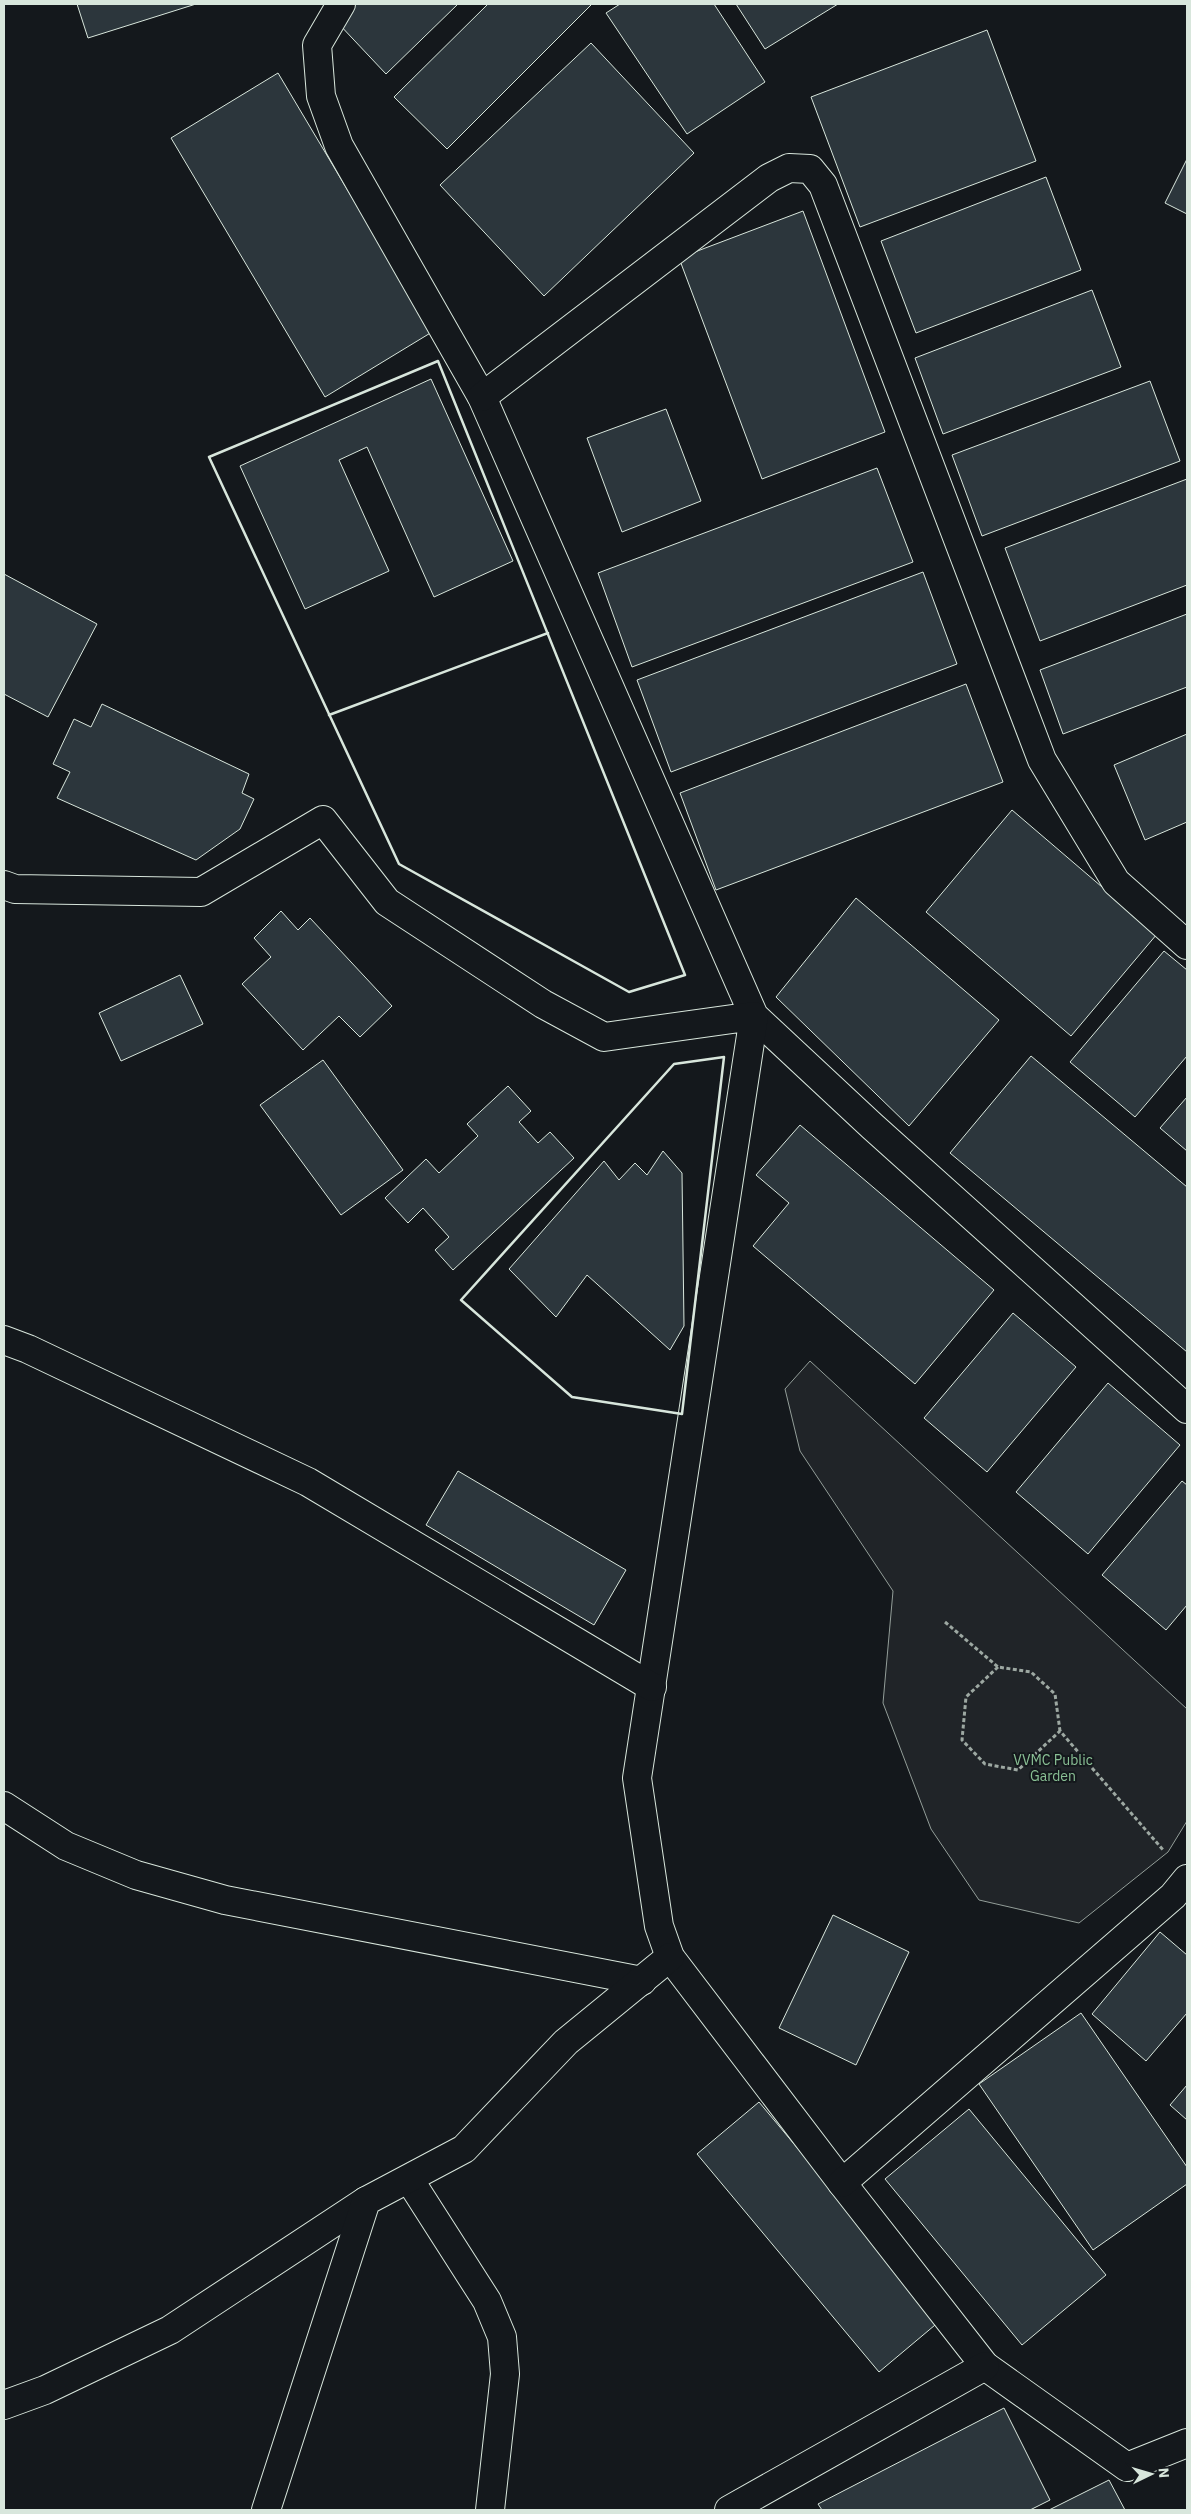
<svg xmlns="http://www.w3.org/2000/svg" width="1191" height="2514" viewBox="0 0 1191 2514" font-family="'IBM Plex Sans',sans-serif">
	<rect width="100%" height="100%" fill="#14181c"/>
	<polygon fill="#202428" stroke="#939e99" points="810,1361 1187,1709 1187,1821 1168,1852 1079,1923 979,1900 931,1829 883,1703 893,1591 800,1451 785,1389"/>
	<g fill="#2c363c" stroke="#d8e6dc">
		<polygon points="77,4 196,4 88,38"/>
		<polygon points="355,4 458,4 386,74 337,22"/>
		<polygon points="488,4 592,4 447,149 394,97"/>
		<polygon points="620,4 714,4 765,82 687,134 606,13"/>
		<polygon points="736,4 838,4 765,49"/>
		<polygon points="987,30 1036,161 860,227 811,97"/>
		<polygon points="591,43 694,153 544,296 440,185"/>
		<polygon points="278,73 432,332 325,397 171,138"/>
		<polygon points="1187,159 1187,214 1165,203"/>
		<polygon points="1046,177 1081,270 916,333 881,241"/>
		<polygon points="803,211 885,432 762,479 679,258"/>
		<polygon points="1092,290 1121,367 943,434 915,358"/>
		<polygon points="431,379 513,561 434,597 367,447 339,460 389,571 305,609 240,466"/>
		<polygon points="1150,381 1180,461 982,536 952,455"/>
		<polygon points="666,409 701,501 622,532 587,438"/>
		<polygon points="877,468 913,562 632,667 598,573"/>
		<polygon points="1187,479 1187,585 1040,641 1005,548"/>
		<polygon points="923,572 957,664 671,772 637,680"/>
		<polygon points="4,574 97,624 48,717 4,694"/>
		<polygon points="1187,614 1187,687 1063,734 1040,670"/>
		<polygon points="966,684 1003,782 716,890 680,793"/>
		<polygon points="102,704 249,774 242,793 254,799 240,829 196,860 57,798 70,772 53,764 74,719 91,727"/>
		<polygon points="1187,734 1187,822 1145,840 1114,765"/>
		<polygon points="1012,810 1157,934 1071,1036 926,912"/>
		<polygon points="856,898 999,1020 909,1126 776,997"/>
		<polygon points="281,911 298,930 310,918 392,1006 360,1037 339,1016 303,1050 242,984 271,957 254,938"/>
		<polygon points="1164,951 1187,970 1187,1056 1135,1117 1070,1062"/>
		<polygon points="180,975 203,1024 121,1061 99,1013"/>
		<polygon points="1031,1056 1187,1187 1187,1352 950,1153"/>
		<polygon points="323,1060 403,1170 341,1215 260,1105"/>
		<polygon points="508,1086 531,1111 519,1122 538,1143 550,1132 574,1158 453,1270 435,1250 449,1237 423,1208 408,1223 385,1198 426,1159 439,1173 478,1136 467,1124"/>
		<polygon points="1187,1097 1187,1151 1160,1128"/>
		<polygon points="800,1125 994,1290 915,1384 753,1246 789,1203 756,1175"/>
		<polygon points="663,1151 682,1173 684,1326 670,1350 587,1275 556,1317 509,1269 604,1161 619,1180 635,1163 647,1175"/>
		<polygon points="1013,1313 1076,1367 987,1472 924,1418"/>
		<polygon points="1108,1383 1180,1445 1088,1554 1016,1492"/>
		<polygon points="458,1471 626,1570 594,1625 426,1525"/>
		<polygon points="1182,1481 1187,1485 1187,1605 1166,1630 1102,1575"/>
		<polygon points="833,1915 909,1952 856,2065 779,2028"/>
		<polygon points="1160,1932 1187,1955 1187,2013 1146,2061 1092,2014"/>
		<polygon points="1081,2013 1187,2167 1187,2184 1093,2250 979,2084"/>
		<polygon points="1187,2085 1187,2120 1170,2105"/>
		<polygon points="759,2102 941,2320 879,2372 697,2154"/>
		<polygon points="969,2109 1106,2275 1022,2345 885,2179"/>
		<polygon points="1004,2408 1050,2500 1030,2510 822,2510 818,2504"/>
		<polygon points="1109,2480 1125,2510 1049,2510"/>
	</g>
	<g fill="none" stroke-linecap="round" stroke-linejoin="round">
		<defs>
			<g id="minor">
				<polyline points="341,4 317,45 321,96 339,146 482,397 754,1016 872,1126 1187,1409"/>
				<polyline points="482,397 769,178 789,168 810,169 823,185 1042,760 1116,882 1187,945"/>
				<polyline points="4,885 15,889 201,892 323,820 387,902 543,1004 604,1037 754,1016 637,1778 659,1926 670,1957 842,2183 985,2366 1127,2467 1187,2443"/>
				<polyline points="4,1340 28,1349 308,1482 652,1687"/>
				<polyline points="4,1806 66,1846 136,1875 225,1900 642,1981"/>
				<polyline points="409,2179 487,2301 502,2337 505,2374 490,2510"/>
				<polyline points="842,2183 1173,1896 1187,1879"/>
				<polyline points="4,2405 45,2390 170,2330 366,2201"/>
				<polyline points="266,2510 366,2201 464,2149 566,2042 670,1957"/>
				<polyline points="729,2510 985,2366"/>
			</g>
		</defs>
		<use href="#minor" stroke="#d8e6dc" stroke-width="30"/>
		<g stroke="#9da8a2" stroke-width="3" stroke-dasharray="4 2.5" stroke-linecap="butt">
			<polyline points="945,1622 998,1667 1031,1672 1055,1694 1060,1731"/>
			<polyline points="998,1667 966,1697 962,1740 985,1764 1018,1770 1060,1731 1164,1851"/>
		</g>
		<use href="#minor" stroke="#14181c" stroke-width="28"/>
		<g stroke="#d8e6dc" stroke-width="2.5">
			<polygon points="438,361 685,975 629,992 399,864 209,457"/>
			<polyline points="329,715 548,633"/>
			<polygon points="724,1057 682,1414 572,1397 461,1300 674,1064"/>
		</g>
	</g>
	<g text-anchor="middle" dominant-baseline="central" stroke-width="4" stroke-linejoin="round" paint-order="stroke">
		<g font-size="14" fill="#8ac095" stroke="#14181c">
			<text x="1053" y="1760">VVMC Public<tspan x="1053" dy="16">Garden</tspan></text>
		</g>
	</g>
	<rect width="1191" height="2514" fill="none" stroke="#d8e6dc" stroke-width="10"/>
	<g transform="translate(1151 2474) rotate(85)" stroke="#14181c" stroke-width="4" paint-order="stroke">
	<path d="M0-4L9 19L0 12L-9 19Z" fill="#d8e6dc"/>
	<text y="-8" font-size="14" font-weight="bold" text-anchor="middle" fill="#d8e6dc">N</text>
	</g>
</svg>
